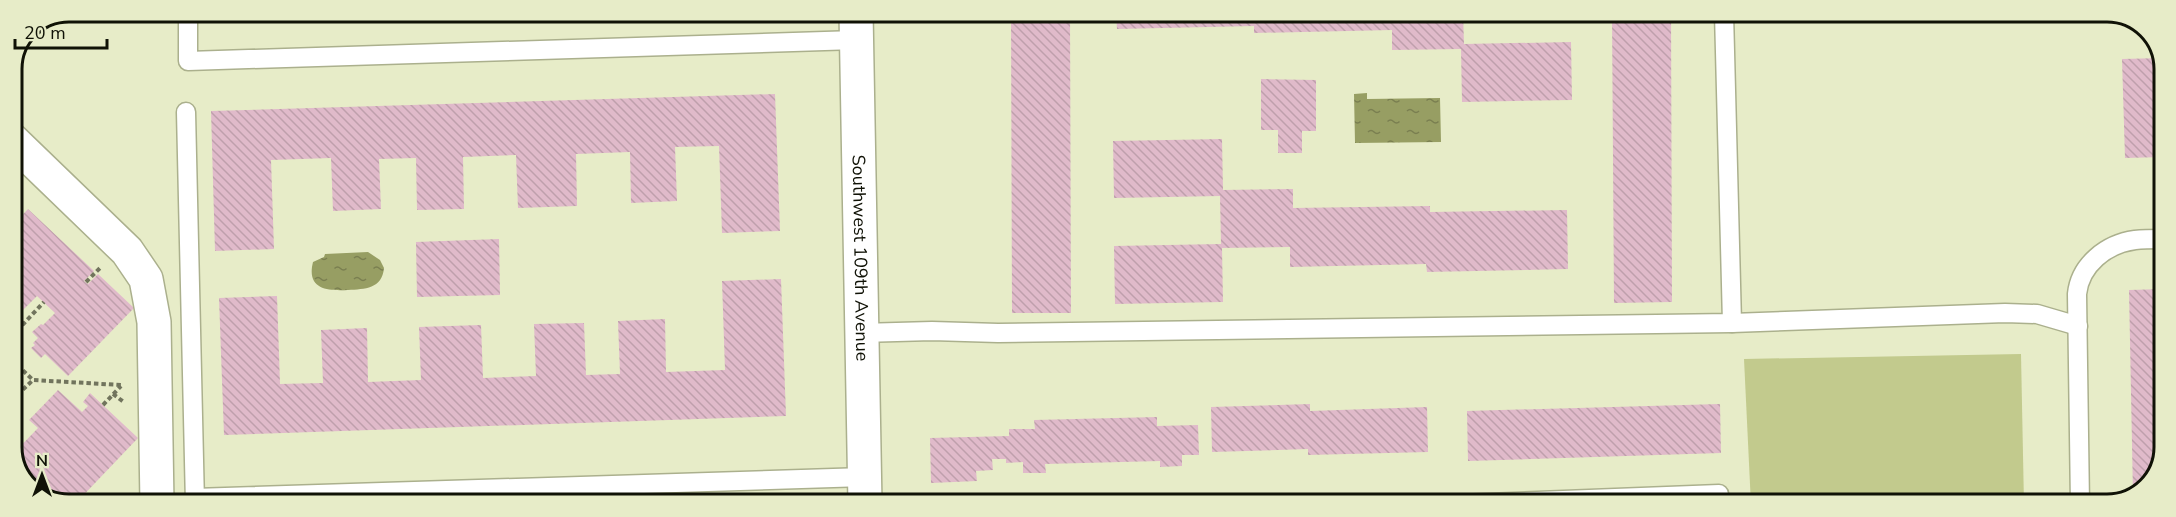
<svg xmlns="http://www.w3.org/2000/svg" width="2176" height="517" viewBox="0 0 2176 517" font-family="'Nunito Sans',sans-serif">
	<defs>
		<pattern id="water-ripples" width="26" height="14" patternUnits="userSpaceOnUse" patternTransform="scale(1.5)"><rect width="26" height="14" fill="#979e63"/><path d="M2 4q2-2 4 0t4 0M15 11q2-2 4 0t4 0" fill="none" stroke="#7a7f50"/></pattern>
		<pattern id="building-back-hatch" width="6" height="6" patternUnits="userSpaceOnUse" patternTransform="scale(1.5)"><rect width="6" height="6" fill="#e0baca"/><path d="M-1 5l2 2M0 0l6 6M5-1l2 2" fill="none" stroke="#bf9fac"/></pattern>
	</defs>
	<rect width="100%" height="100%" fill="#e7ecc8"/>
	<polygon fill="#c2ca8d" points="2021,354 2024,505 1751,505 1744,359"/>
	<g fill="url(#water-ripples)">
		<polygon points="1367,93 1367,99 1440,98 1441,142 1355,143 1354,94"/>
		<path d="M368,252L380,260L384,268C382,289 365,289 348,290C328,291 306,290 313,262L324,257L325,254Z"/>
	</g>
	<g fill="url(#building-back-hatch)">
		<polygon points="1011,13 1070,13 1071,313 1012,313"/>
		<polygon points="1116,13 1463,13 1464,44 1571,42 1572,100 1462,102 1461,49 1392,50 1392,30 1254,33 1254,26 1117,29"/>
		<polygon points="1612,13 1671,13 1672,302 1614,303"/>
		<polygon points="2162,58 2164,63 2163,157 2125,158 2122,59"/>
		<polygon points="1261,79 1316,80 1316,131 1302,131 1302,153 1278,153 1278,130 1261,130"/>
		<polygon points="775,94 780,231 722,233 719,146 675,147 677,201 631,203 630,152 576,154 577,206 518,208 516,155 463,157 464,209 417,210 416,158 379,159 381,209 333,211 331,158 271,160 274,249 215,251 211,111"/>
		<polygon points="1222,139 1223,190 1293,189 1293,208 1430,206 1430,212 1567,210 1568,269 1427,272 1426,264 1290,267 1290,247 1222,248 1223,302 1115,304 1114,246 1221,244 1220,196 1114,198 1113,141"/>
		<polygon points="28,209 94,271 84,281 88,284 98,274 134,308 68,376 45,354 41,358 31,348 35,345 33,343 38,338 32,332 41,324 43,325 55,313 37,296 12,321 12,226"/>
		<polygon points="499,239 500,295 417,297 416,242"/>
		<polygon points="781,279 786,416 224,435 219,298 277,296 280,384 323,383 321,330 367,328 368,382 421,380 419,327 481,325 483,378 536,376 534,324 584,323 586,375 620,374 618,321 665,319 666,372 725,370 722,281"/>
		<polygon points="2163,289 2163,459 2144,491 2133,495 2129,290"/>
		<polygon points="58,390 82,412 88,406 83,402 90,393 138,438 75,504 58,504 27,486 12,455 38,428 29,420"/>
		<polygon points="1310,404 1310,411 1427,407 1428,452 1308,455 1308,449 1212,452 1211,407"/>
		<polygon points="1720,404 1721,453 1468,461 1467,411"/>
		<polygon points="1157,417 1157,426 1198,425 1199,455 1182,455 1182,466 1160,467 1160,461 1045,464 1046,473 1023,473 1023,462 1006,463 1006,459 992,459 993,470 976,471 977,481 931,483 930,438 1009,436 1009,429 1035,429 1034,420"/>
	</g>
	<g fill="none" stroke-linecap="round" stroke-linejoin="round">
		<defs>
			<g id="lane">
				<polyline points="188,12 188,61 856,40"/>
				<polyline points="1724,13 1732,323"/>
				<polyline points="186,112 195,504"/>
				<polyline points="861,333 932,331 998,333 1732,323 2005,313 2037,314 2078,326"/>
				<polyline points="194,498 865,477"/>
				<polyline points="1460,504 1719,494"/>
				<polyline points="1430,505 1441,504"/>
				<path d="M2080,505L2077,294C2080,265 2106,244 2135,240C2144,239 2154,239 2163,239"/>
			</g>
			<g id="street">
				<path id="s1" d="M856,12L865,504"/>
				<polyline points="12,140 127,251 146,279 154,322 157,504"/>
			</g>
		</defs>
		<use href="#lane" stroke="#abb08d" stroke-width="21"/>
		<use href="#street" stroke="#abb08d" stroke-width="36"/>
		<g stroke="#71745d" stroke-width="4" stroke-dasharray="4.5 3" stroke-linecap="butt">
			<polyline points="86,282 100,268"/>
			<polyline points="12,336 44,302"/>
			<polyline points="12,360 33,380 121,385"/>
			<polyline points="113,394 125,403"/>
			<polyline points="12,400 33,380"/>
			<polyline points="103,405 121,386"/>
		</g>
		<use href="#lane" stroke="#fff" stroke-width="18"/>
		<use href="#street" stroke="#fff" stroke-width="33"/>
	</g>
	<g text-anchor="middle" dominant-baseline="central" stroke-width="5" stroke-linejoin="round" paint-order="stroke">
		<g font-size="18" fill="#101206" stroke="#e7ecc8">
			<text stroke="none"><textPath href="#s1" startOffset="246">Southwest 109th Avenue</textPath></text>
		</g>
	</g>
	<path d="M0 0H2176V517H0ZM69 22H2107A47 47 0 0 1 2154 69V447A47 47 0 0 1 2107 494H69A47 47 0 0 1 22 447V69A47 47 0 0 1 69 22Z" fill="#e7ecc8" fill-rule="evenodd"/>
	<path fill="none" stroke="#101206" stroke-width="3" d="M69 22H2107A47 47 0 0 1 2154 69V447A47 47 0 0 1 2107 494H69A47 47 0 0 1 22 447V69A47 47 0 0 1 69 22Z"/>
	<g transform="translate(42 475)" stroke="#e7ecc8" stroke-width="4.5" paint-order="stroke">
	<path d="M0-4.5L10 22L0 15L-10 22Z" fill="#101206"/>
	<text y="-9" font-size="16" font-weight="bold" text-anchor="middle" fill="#101206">N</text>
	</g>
	<path d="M15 39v9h92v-9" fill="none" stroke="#101206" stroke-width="3"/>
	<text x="24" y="39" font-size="18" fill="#101206" stroke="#e7ecc8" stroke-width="4.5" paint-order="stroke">20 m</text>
</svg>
